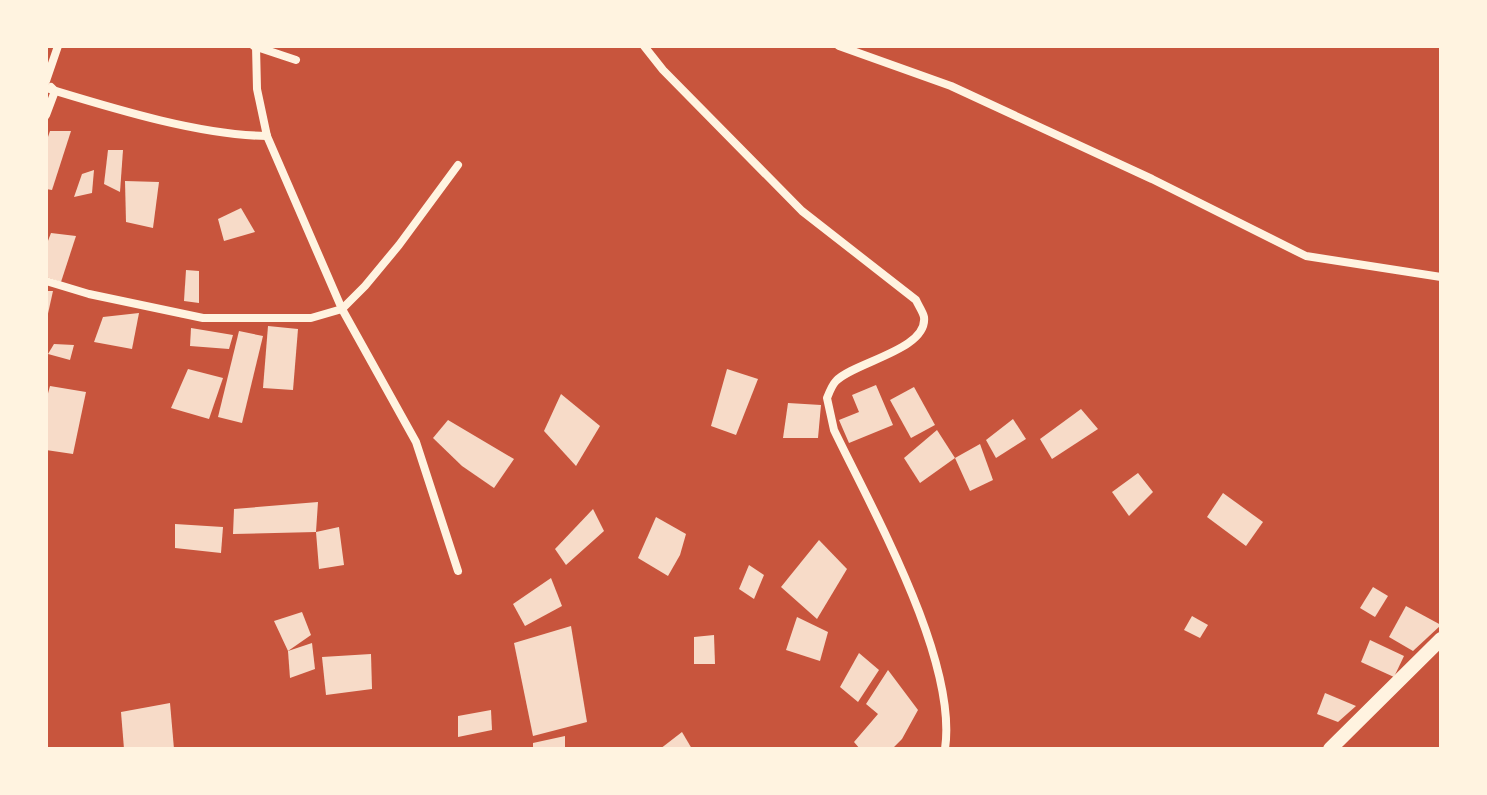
<svg xmlns="http://www.w3.org/2000/svg" width="1487" height="795" viewBox="0 0 1487 795" font-family="Ubuntu,sans-serif">
	<rect width="100%" height="100%" fill="#c8553d"/>
	<g fill="#f7dbc8">
		<polygon points="50,131 71,131 52,190 46,189 46,143"/>
		<polygon points="108,150 123,150 120,192 104,184"/>
		<polygon points="94,170 92,193 74,197 82,174"/>
		<polygon points="125,181 159,182 153,228 126,222"/>
		<polygon points="241,208 255,232 224,241 218,219"/>
		<polygon points="51,233 76,236 61,282 46,277 46,246"/>
		<polygon points="186,270 199,271 199,303 184,301"/>
		<polygon points="46,291 53,291 47,318 46,318"/>
		<polygon points="139,313 132,349 94,342 103,317"/>
		<polygon points="268,326 298,329 293,390 263,388"/>
		<polygon points="191,328 233,335 229,349 190,346"/>
		<polygon points="239,331 263,336 242,423 218,417"/>
		<polygon points="54,344 74,345 70,360 48,354"/>
		<polygon points="188,369 223,378 209,419 171,408"/>
		<polygon points="727,369 758,379 736,435 711,426"/>
		<polygon points="876,385 893,425 849,443 839,420 859,412 852,395"/>
		<polygon points="50,386 86,392 73,454 46,450 46,401"/>
		<polygon points="914,387 935,425 911,438 890,400"/>
		<polygon points="561,394 600,426 576,466 544,431"/>
		<polygon points="788,403 821,405 818,438 783,438"/>
		<polygon points="1081,409 1098,429 1052,459 1040,439"/>
		<polygon points="1013,419 1026,439 996,458 986,440"/>
		<polygon points="448,420 514,459 494,488 462,466 433,438"/>
		<polygon points="937,430 955,458 920,483 904,458"/>
		<polygon points="980,444 993,480 970,491 955,458"/>
		<polygon points="1138,473 1153,492 1129,516 1112,492"/>
		<polygon points="1223,493 1263,522 1246,546 1207,517"/>
		<polygon points="318,502 316,532 339,527 344,565 319,569 316,532 233,534 234,509"/>
		<polygon points="593,509 604,531 566,565 555,549"/>
		<polygon points="656,517 686,534 680,555 668,576 638,558"/>
		<polygon points="175,524 223,527 221,553 175,548"/>
		<polygon points="819,540 847,569 817,619 781,587"/>
		<polygon points="749,565 764,575 754,599 739,589"/>
		<polygon points="551,578 562,606 525,626 513,604"/>
		<polygon points="1373,587 1388,596 1375,617 1360,608"/>
		<polygon points="1406,606 1441,625 1413,651 1389,637"/>
		<polygon points="302,612 311,635 288,651 274,621"/>
		<polygon points="1192,616 1208,625 1200,638 1184,630"/>
		<polygon points="797,617 828,632 820,661 786,650"/>
		<polygon points="571,626 587,722 533,736 514,643"/>
		<polygon points="714,635 715,664 694,664 694,637"/>
		<polygon points="1370,640 1404,656 1394,677 1361,662"/>
		<polygon points="312,643 315,669 290,678 288,651"/>
		<polygon points="859,653 879,670 858,702 840,687"/>
		<polygon points="371,654 372,689 326,695 322,657"/>
		<polygon points="888,670 918,710 902,739 892,749 860,749 854,742 878,714 866,704"/>
		<polygon points="1325,693 1356,706 1338,722 1317,714"/>
		<polygon points="170,703 174,749 124,749 121,712"/>
		<polygon points="491,710 492,730 458,737 458,716"/>
		<polygon points="682,732 692,749 660,749"/>
		<polygon points="565,736 565,749 533,749 533,743"/>
	</g>
	<g fill="none" stroke-linecap="round" stroke-linejoin="round">
		<g stroke="#fff3e0" stroke-width="8">
			<polyline points="254,46 296,60"/>
			<polyline points="256,46 257,89 267,136 342,309 416,442 458,571"/>
			<path d="M644,46L663,70L802,211L916,300C918,305 923,312 924,317C928,350 854,362 836,381C832,385 829,393 827,398L834,430C873,511 958,661 945,749"/>
			<polyline points="839,46 951,86 1152,179 1306,256 1441,277"/>
			<polyline points="46,81 58,46"/>
			<path d="M46,88C112,108 198,135 267,136"/>
			<polyline points="46,115 55,91 51,87"/>
			<polyline points="46,281 89,294 203,318 311,318 342,309 365,286 399,245 458,165"/>
		</g>
		<polyline stroke="#fff3e0" stroke-width="14" points="1330,749 1441,639"/>
	</g>
	<rect width="1487" height="795" fill="none" stroke="#fff3e0" stroke-width="96"/>
</svg>
